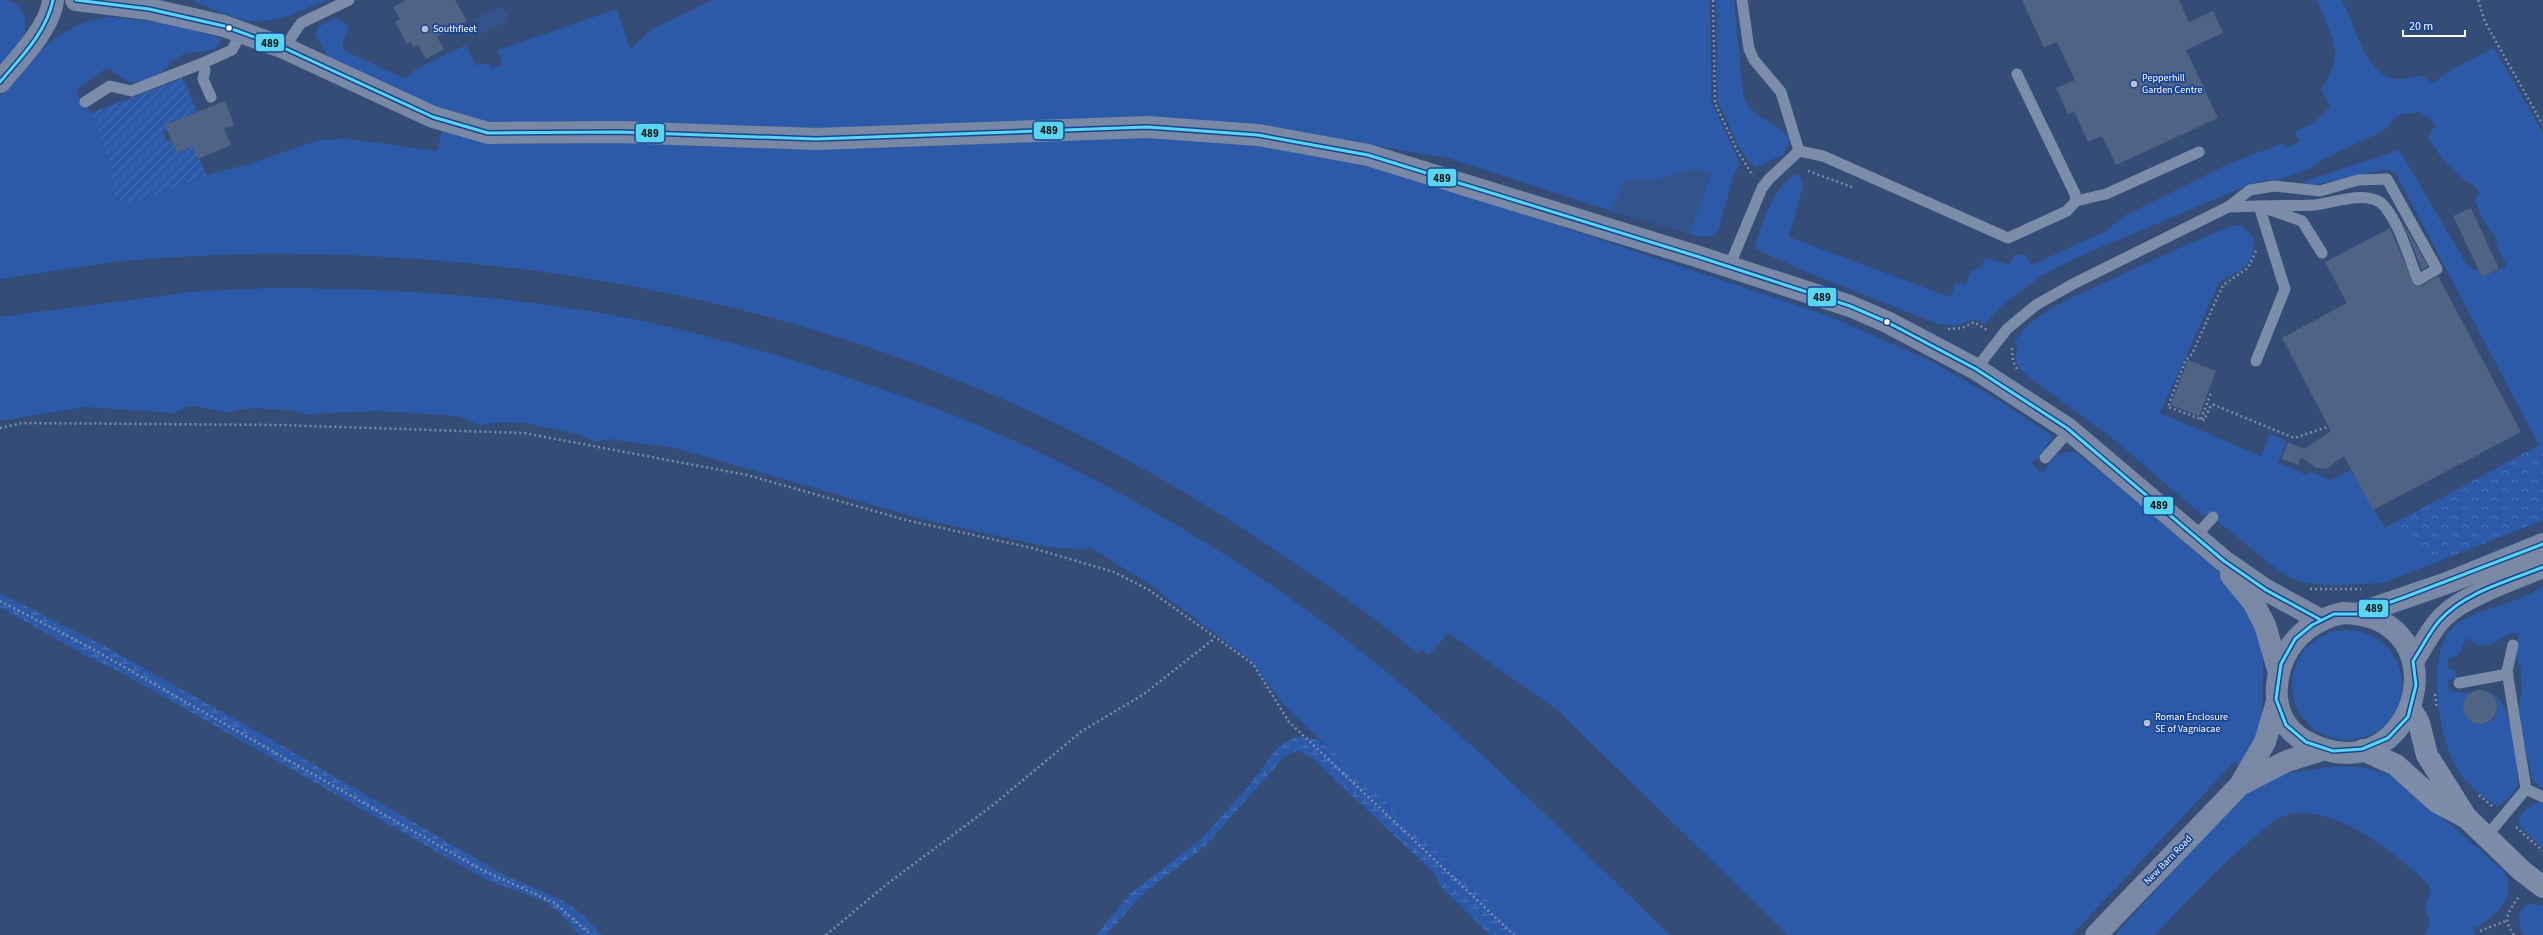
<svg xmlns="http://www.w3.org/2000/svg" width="2543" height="935" viewBox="0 0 2543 935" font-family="'Source Sans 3',sans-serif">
	<defs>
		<pattern id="forest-crowns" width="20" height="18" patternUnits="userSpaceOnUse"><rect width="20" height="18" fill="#2c5aa9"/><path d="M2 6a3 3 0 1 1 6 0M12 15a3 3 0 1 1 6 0" fill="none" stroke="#4c73b6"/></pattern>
		<pattern id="wetland-marsh" width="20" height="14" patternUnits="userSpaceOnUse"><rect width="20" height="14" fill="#2c5aa9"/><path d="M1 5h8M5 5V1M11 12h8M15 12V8" fill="none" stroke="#4c73b6"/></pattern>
		<pattern id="garden-furrows" width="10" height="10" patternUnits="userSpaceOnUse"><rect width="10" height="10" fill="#2c5aa9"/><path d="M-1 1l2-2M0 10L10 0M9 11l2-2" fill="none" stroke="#4c73b6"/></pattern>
	</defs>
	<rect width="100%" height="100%" fill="#344c76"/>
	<g fill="#2c5aa9">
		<path d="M0,0C9,0 16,2 21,10C36,31 12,54 0,71Z"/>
		<path d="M196,0H327C302,10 275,25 248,21C230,18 212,8 195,2Z"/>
		<polygon points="712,0 1710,0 1711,100 1740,164 1734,174 1718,231 1712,236 1702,237 1624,215 1451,159 1321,136 528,126 466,120 330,59 315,35 318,27 335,18 349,26 342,44 345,51 406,79 416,69 466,45 475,65 490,63 491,68 502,65 498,50 617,9 630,49 652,29"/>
		<path d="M1716,0H1734L1743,95C1750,120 1779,120 1790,141L1783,155L1756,167L1749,162L1737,144L1717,99Z"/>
		<path d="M2317,0H2342C2354,23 2365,74 2394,79C2404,80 2412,76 2422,76L2433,83L2452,69L2494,48L2543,133V443L2539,445L2396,174L2391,170H2383L2314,185H2301L2308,180L2399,150L2467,265L2474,270L2477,269L2482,277L2507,266L2497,246L2496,237L2483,220L2475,200L2480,192C2475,185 2469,184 2463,179C2449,167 2437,153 2428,137L2436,125L2428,117L2419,112L2401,114L2393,119L2390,125L2383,131L2322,160L2307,170L2282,179L2260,181L2239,189L2078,257L2044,274L2000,307L1985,324L1974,319L1956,326L1938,324L1802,270L1755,249C1759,229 1777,177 1799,174L1803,185L1789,237L1950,297L1956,283L1966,285L1971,270L1980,268L1986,258L2010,265L2014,255H2026L2032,265L2108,230L2122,217L2226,165L2283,143L2285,148L2300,141L2295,132L2315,122L2330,107L2321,89C2347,53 2331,37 2317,0Z"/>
		<path d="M110,17L167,23L221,38L216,49L184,54L171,62L160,75L145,81L129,82L108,69H105L78,89L77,94L91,113L112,167L114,196L126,204L217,172L250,164L319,140L349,139L437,151L442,131L516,144L1122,135L1288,144L1458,192L1829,316L1929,360L1993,397L2053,436L2038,458L2031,463L2042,474L2056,455L2074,451L2147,508L2208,561L2221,574L2256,626L2263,659L2262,720L2261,731L2240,767L2234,762L2072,935H1788L1556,709L1448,633L1429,655L1421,649L1418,654C1372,614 1320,581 1270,547C1013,372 725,280 416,259C323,252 228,252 135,260C90,264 45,273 0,279V96C33,57 56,24 110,17Z"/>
		<path d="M2240,225L2252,235L2254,245L2252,255L2246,267L2220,281L2160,413L2261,456L2270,434L2287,441L2278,463L2307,475L2309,471L2330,480L2351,470L2385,528L2419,543L2432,564L2383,583L2333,585L2304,583L2291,578L2274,567L2209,514L2202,515L2111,437L2026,375C2016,366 2013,358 2018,346L2014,342C2034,311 2076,296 2108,281C2148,262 2188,244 2228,227Z"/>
		<path d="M270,288C384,288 499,295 612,315C678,327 742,345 806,364C849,378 892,392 935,408C1071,459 1223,545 1339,634C1457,725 1563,831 1670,935H1523L1282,703L1251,661L1149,584L1088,546V550L1047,547L922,519L675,448L608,439L597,442L577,434L525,423L502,422L479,425L457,416L380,411L323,413L310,415L294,411L259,408L241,409L229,413L194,406L185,407L175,413L85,407L0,421V317L199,291Z"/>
		<path d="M2543,587V789L2532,779L2520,722L2519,703L2522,694L2521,669L2517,659L2518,633C2498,633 2492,657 2466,638L2458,655L2448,659L2447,667L2456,672L2457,679L2448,680L2450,691L2465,693L2476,691C2439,706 2492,744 2497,710C2498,702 2494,696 2487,692C2514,697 2517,763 2518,786L2512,795L2498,807C2484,798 2462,780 2455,765C2439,735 2426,655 2452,628C2467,613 2493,609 2513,601C2523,598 2533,592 2543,587Z"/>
		<circle cx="2347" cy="685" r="55"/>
		<path d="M2334,766L2362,767L2394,776L2503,870C2520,897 2496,914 2476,928L2472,924L2476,935H2425L2430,922L2425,908L2431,890L2426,882C2393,852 2329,798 2281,817C2272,821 2264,830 2257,835C2220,865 2188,901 2155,935H2115L2225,813L2250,791L2283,774Z"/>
		<polygon points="2536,803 2543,803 2543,848 2520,827 2518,821 2522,812"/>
		<polygon points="2534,904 2543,906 2543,935 2524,935 2520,929 2519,913 2525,905"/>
	</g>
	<polygon fill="url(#forest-crowns)" points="2543,443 2543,520 2432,564 2419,543 2385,528"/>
	<g fill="url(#wetland-marsh)">
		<polygon points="0,593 106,647 253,729 504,875 562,900 582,914 602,935 579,935 561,914 546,902 485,879 124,674 83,654 0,607"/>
		<polygon points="1298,736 1318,740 1338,756 1523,935 1490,935 1442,888 1434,873 1311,757 1298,751 1285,756 1205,846 1144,893 1106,935 1096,935 1131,893 1202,838 1247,788 1280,745"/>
	</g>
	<polygon fill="url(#garden-furrows)" points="183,78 197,112 165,125 168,131 163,133 166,141 172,141 177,153 193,147 207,175 132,204 124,203 112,193 112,167 91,113"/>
	<g fill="#34528c">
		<polygon points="501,7 508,13 507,21 479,35 473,20"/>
		<polygon points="1692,169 1712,173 1689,234 1611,210 1624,181 1656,179"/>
	</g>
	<g fill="#4f6385">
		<polygon points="406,0 455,0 467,21 437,37 444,49 426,59 418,45 414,48 410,42 407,44 395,22 400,19 393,7"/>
		<polygon points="2022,0 2179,0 2189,22 2213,11 2223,33 2186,50 2218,118 2116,165 2102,136 2088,142 2074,111 2068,114 2056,88 2075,80 2057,42 2044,48"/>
		<polygon points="225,101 234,125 224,129 231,145 198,159 193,147 177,153 165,125"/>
		<polygon points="2471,208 2499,269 2482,277 2453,216"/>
		<polygon points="2402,221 2428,266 2422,270 2410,239"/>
		<polygon points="2390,228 2414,285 2421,286 2438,276 2521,432 2373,510 2344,456 2326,469 2316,468 2301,457 2298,465 2282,459 2288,442 2304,449 2331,431 2282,338 2347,303 2325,262"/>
		<polygon points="2188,360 2216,371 2199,416 2171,405"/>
		<circle cx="2480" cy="707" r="17"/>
	</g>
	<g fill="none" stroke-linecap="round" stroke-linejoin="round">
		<g stroke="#7c8da9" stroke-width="2.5" stroke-dasharray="2 3" stroke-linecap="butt">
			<polyline points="1713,0 1715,103 1737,150 1753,176"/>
			<polyline points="2478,0 2485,22 2543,125"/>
			<polyline points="1808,171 1852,187"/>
			<polyline points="2256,251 2248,268 2223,285 2192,354 2185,361 2168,407 2204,420 2211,405 2214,405 2294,438 2327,427"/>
			<polyline points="1948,329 1962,328 1974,322 1987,330"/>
			<polyline points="2012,348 2013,361 2017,369"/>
			<polyline points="2201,419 2211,393"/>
			<polyline points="0,428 22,423 279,425 524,433 747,475 906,520 1032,548 1114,572 1149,590 1253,664 1289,722 1514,935"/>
			<polyline points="2310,589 2361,589"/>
			<polyline points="0,601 89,647 480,869 555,903 591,935"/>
			<polyline points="2435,694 2437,709"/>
			<polyline points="2479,795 2492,806"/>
			<polyline points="2516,827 2543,851"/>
			<polyline points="2480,931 2506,921"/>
			<polyline points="826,935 887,884 993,805 1082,731 1144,694 1215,638"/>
			<path d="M2514,935C2501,917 2509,912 2520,895"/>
		</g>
		<g stroke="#7c8da9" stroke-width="11">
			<polyline points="1742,0 1749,49 1754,60 1781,92 1799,151"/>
			<polyline points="284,48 301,23 349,0"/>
			<polyline points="211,97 203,79 205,70 203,63 232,50 241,33"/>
			<polyline points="85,102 110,86 131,91 203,63"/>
			<polyline points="2076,201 2106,194 2199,152"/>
			<path d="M2228,207L2250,190L2274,186L2320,191L2358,180L2387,179L2437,269L2418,280C2408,256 2401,227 2385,207C2371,188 2333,203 2315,205C2296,206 2278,205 2259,206L2285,289L2256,361"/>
			<polyline points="1729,267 1762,188 1769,179 1799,151 1823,156 2008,238 2067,211 2076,201 2075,194 2017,74"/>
			<polyline points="1976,369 2007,329 2036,305 2073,284 2228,207 2259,206 2302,221 2322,253"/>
			<polyline points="2045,458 2070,430"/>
			<polyline points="2196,536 2213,517"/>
			<polyline points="2459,683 2508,674"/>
			<polyline points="2526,789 2543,797"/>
			<polyline points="2486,837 2526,789 2507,671 2513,645"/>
		</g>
		<g stroke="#7888a5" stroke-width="22">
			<polyline points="76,0 149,9 224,26 284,48 433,117 488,133 620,132 816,139 1147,127 1258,135 1368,155 1696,256 1850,306 1887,322 1976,369 2067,428 2224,561 2266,590 2321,620"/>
			<path d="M0,82C17,61 51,27 53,0"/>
			<polyline points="2231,575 2253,602 2265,625 2279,673"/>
			<path d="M2343,613C2467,616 2415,801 2305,741C2284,730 2275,708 2277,686C2280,648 2306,621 2343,613Z"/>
			<polyline points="2357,614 2447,583 2543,544"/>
			<path d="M2413,661C2423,647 2431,628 2444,616C2466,595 2515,579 2543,567"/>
			<polyline points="2240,785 2287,761 2322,750"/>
			<polyline points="2096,935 2240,785 2265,742 2276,705"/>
		</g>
		<g stroke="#7d8da9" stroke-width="22">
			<polyline points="2411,709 2419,723 2427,755 2466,817"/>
			<polyline points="2363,750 2396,765 2437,802 2467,818 2522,871 2543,887"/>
		</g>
		<defs>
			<g id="bus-1">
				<polyline points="76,0 149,9 224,26 284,48 433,117 488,133 620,132 816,139 1147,127 1258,135 1368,155 1696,256 1850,306 1887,322 1976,369 2067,428 2224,561 2266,590 2321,620"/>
				<path d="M0,82C21,57 46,33 53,0"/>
				<path d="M2543,544L2405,597L2357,614H2334L2312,625L2295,639L2281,664L2276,699L2286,725L2306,742L2333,751L2362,749L2388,738L2408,717L2416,685L2413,661C2422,648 2429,632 2440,620C2465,592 2509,581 2543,567"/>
			</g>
		</defs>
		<use href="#bus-1" stroke="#184492" stroke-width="6"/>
		<use href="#bus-1" stroke="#5ad5f0" stroke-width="3"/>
	</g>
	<g fill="#fff" stroke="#184492" stroke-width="1.5">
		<circle cx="229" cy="28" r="3.5"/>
		<circle cx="1887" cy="322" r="3.5"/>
	</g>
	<g fill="#b8c0cf" stroke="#184492" stroke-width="1.5">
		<circle cx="425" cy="29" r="4"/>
		<circle cx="2134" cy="84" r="4"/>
		<circle cx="2147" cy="723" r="4"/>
	</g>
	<g text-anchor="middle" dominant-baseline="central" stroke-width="3.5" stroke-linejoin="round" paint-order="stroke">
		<g font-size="10" fill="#fff" stroke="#184492" text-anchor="start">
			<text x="433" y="29">Southfleet</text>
			<text x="2142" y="78">Pepperhill<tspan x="2142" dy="12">Garden Centre</tspan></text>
			<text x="2155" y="717">Roman Enclosure<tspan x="2155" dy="12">SE of Vagniacae</tspan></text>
		</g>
		<g font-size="10" fill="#fff" stroke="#184492">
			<text transform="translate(2168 860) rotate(-46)">New Barn Road</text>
		</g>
	</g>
	<g stroke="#184492" stroke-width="1.5">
		<rect x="255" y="33" width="30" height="19" rx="4" fill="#5ad5f0"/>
		<rect x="1033" y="121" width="31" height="19" rx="4" fill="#5ad5f0"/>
		<rect x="635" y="123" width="30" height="20" rx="4" fill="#5ad5f0"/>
		<rect x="1427" y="168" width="30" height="19" rx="4" fill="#5ad5f0"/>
		<rect x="1807" y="287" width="30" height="20" rx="4" fill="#5ad5f0"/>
		<rect x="2143" y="496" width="31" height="19" rx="4" fill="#5ad5f0"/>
		<rect x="2358" y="599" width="31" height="19" rx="4" fill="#5ad5f0"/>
	</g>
	<g font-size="11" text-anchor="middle" font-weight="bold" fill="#111">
		<text x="270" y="47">489</text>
		<text x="1049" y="134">489</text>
		<text x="650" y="137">489</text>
		<text x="1442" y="182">489</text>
		<text x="1822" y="301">489</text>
		<text x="2159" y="509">489</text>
		<text x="2374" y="612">489</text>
	</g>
	<path d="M2403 30v6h62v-6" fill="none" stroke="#ffffff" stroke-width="2"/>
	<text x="2409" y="30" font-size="12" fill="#ffffff" stroke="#184492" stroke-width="3" paint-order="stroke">20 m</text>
</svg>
